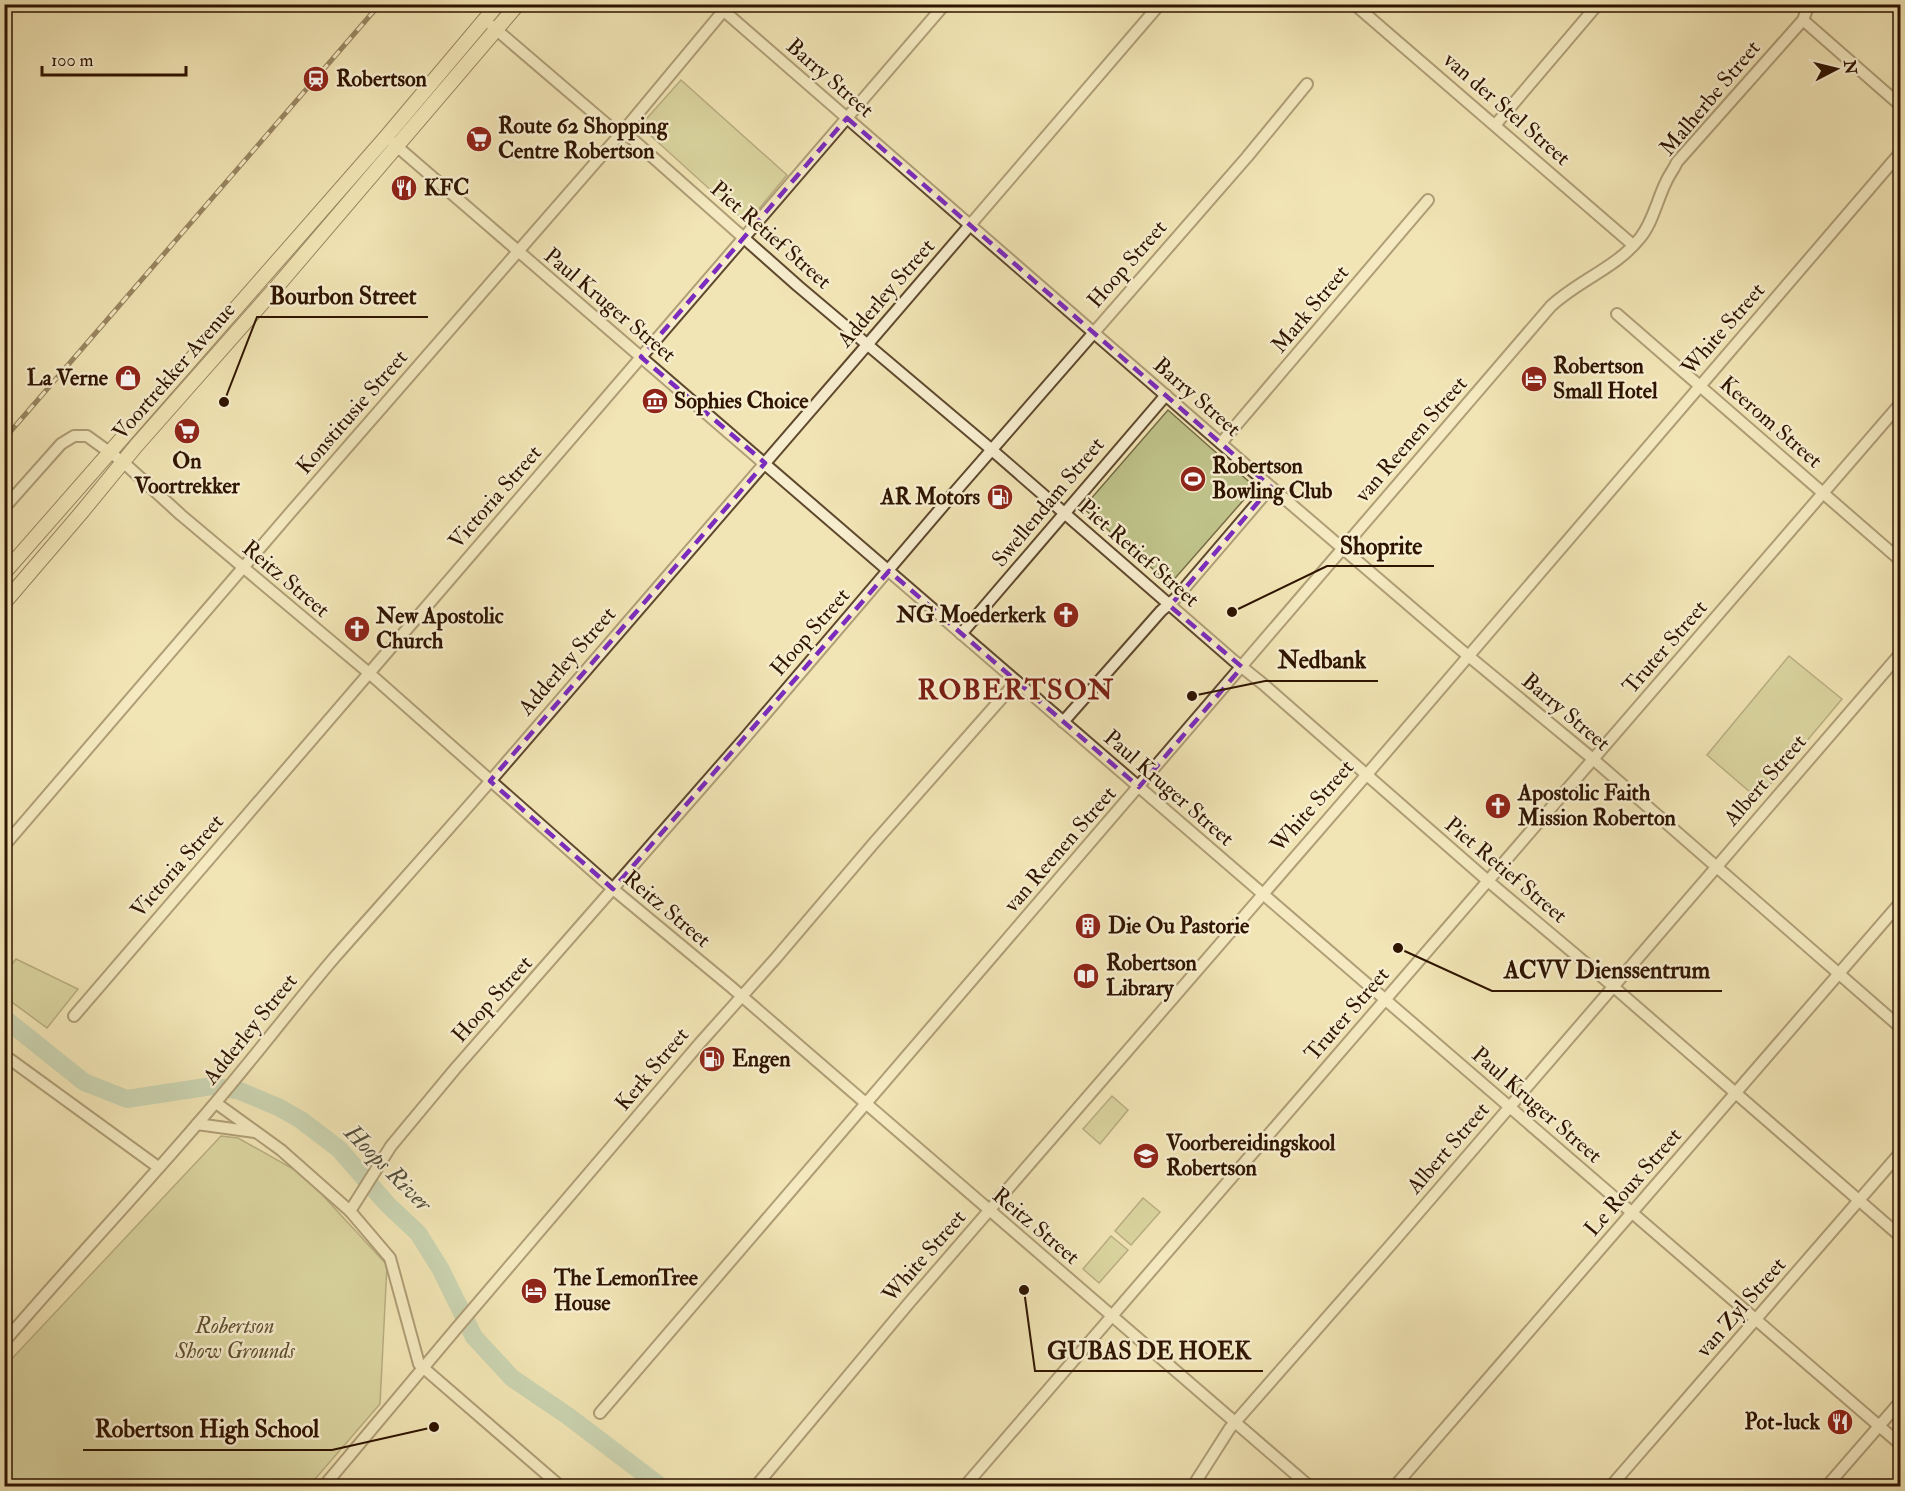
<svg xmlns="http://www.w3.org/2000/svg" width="1905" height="1491" viewBox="0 0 1905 1491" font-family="'IM FELL Double Pica',serif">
	<rect width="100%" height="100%" fill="#f2e5b5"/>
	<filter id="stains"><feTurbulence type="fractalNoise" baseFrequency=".00333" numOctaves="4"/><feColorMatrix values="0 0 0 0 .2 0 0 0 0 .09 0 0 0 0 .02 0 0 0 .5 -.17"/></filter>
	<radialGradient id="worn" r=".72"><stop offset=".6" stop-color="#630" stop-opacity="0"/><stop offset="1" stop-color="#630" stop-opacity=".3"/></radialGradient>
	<g fill="#bfc38a" stroke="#766c46" stroke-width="1.5">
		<polygon points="681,80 787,175 747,223 640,126"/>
		<polygon points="1168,410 1255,487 1170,584 1083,508"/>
		<polygon points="1789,656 1842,699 1758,799 1707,755"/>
		<polygon points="16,959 78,989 47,1028 5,997 5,973"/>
		<polygon points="1112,1096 1128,1110 1100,1144 1083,1129"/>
		<polygon points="221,1136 238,1138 304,1175 387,1265 380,1404 309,1486 5,1486 4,1367"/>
		<polygon points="1143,1198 1160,1212 1131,1245 1115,1231"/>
		<polygon points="1111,1236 1128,1250 1099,1283 1083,1269"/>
	</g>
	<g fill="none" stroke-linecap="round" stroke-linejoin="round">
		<polyline stroke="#9bbfad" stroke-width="18" points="4,1018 84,1082 127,1099 212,1086 240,1091 278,1107 301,1120 339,1149 388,1205 418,1233 440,1268 474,1337 512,1378 568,1416 660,1486"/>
		<defs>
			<g id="minor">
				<polyline points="716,4 1271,487 1460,649 1593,759 1900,1027"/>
				<polyline points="1354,4 1633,245"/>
				<polyline points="1803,20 1900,105"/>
				<polyline points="492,26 610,127 630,137 798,286 985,444 1233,660 1263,684 1488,881 1608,982 1900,1236"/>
				<polyline points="1496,124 1598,4"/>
				<polyline points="393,143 1900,1444"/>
				<polyline points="1617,314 1900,560"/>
				<polyline points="1221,443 1428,200"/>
				<polyline points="4,508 61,444 74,436 87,436 123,462 181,515 369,673 613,889 730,986 1309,1486"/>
				<polyline points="961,634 1166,395"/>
				<polyline points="1063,722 1161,611 1176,598 1271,487"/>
				<polyline points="4,846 290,513 630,123 729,4"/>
				<polyline points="74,1016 945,4"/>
				<polyline points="4,1055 158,1167"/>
				<polyline points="216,1103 281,1150 350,1211 390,1258 419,1364 560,1486"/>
				<polyline points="197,1124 255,1132"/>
				<polyline points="350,1211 391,1146 455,1069 744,739 954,493 1247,157 1307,84"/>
				<path d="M4,1342C73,1261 147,1184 216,1102C256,1055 294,1005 334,958C387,898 441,838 493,778C715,520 939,263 1160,4"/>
				<path d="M600,1413C918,1044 1235,675 1551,306C1579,280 1616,268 1640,238C1653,222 1657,200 1666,182C1669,175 1674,169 1677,162L1803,20L1806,12"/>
				<polyline points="324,1486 455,1330 700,1043 776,958 873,844 1016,682"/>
				<polyline points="756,1486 909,1303 1375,765 1900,153"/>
				<polyline points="965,1486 1900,404"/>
				<polyline points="1193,1486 1230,1428 1395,1240 1900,654"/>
				<polyline points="1395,1486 1900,903"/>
				<polyline points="1611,1486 1900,1153"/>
				<polyline points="1827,1486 1900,1402"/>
			</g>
			<g id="major">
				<polyline points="4,573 386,137 498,4"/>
				<polyline points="4,603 81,513 136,446 280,283 518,4"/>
			</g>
		</defs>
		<use href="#minor" stroke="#5f482e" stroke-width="14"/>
		<use href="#major" stroke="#2e1401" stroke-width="16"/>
		<use href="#minor" stroke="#f7eecf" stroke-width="10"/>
		<use href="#major" stroke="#f2e5b5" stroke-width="14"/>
		<defs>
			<polyline id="rail" points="4,439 380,4"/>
		</defs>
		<use href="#rail" stroke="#2e1401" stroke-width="5"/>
		<use href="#rail" stroke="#f7eecf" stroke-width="3" stroke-dasharray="9" stroke-linecap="butt"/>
	</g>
	<path d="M0 0H1905V1491H0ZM847,118L1271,487L1170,606L1242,667L1139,787L889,571L613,889L490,781L765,463L641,357Z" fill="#f2e5b5" fill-opacity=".55" fill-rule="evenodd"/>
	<path fill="none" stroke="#7b2cbf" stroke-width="4.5" stroke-dasharray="12 8" stroke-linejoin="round" d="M847,118L1271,487L1170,606L1242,667L1139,787L889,571L613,889L490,781L765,463L641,357Z"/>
	<defs>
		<symbol id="station-disc" viewBox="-11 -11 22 22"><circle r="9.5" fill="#8f2418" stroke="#f7eecf"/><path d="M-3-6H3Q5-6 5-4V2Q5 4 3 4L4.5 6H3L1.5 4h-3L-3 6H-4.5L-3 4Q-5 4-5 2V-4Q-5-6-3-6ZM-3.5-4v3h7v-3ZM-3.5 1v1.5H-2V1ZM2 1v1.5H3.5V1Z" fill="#fff"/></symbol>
		<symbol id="supermarket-disc" viewBox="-11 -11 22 22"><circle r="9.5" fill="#8f2418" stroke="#f7eecf"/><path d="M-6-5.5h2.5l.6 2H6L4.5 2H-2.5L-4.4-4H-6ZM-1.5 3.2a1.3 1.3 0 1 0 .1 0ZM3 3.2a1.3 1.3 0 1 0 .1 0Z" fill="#fff"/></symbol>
		<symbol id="restaurant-disc" viewBox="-11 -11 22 22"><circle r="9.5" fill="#8f2418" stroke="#f7eecf"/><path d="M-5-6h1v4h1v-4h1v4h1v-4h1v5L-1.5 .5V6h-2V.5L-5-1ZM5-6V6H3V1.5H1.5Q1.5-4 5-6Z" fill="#fff"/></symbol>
		<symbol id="shop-disc" viewBox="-11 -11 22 22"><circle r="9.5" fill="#8f2418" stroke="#f7eecf"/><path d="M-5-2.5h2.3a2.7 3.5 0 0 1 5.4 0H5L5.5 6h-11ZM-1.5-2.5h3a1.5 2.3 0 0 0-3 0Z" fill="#fff"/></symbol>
		<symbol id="hotel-disc" viewBox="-11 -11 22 22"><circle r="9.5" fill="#8f2418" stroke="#f7eecf"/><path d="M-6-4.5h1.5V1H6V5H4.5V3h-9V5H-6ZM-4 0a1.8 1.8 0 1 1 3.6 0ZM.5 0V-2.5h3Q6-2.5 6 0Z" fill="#fff"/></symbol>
		<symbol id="museum-disc" viewBox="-11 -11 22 22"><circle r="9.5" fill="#8f2418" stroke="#f7eecf"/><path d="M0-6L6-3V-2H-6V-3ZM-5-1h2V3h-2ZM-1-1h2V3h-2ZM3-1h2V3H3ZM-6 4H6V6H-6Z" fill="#fff"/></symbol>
		<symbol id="stadium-disc" viewBox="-11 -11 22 22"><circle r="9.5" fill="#8f2418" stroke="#f7eecf"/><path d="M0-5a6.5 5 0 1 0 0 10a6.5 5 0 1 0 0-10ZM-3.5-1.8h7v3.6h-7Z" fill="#fff"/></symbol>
		<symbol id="fuel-disc" viewBox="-11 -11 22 22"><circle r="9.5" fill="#8f2418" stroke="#f7eecf"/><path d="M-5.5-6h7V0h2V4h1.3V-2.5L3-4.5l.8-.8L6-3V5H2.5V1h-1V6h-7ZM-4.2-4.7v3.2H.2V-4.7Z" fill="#fff"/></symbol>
		<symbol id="church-disc" viewBox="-11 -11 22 22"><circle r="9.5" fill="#8f2418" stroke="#f7eecf"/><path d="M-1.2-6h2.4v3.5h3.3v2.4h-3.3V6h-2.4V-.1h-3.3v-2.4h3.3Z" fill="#fff"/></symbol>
		<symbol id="building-disc" viewBox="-11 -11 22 22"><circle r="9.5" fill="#8f2418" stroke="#f7eecf"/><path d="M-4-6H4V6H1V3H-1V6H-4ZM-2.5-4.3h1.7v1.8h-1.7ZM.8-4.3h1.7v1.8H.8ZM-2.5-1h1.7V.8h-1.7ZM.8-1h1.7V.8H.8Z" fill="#fff"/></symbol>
		<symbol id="library-disc" viewBox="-11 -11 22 22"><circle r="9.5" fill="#8f2418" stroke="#f7eecf"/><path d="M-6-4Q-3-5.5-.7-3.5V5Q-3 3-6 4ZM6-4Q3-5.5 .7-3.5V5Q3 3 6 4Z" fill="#fff"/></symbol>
		<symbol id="school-disc" viewBox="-11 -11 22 22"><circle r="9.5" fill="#8f2418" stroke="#f7eecf"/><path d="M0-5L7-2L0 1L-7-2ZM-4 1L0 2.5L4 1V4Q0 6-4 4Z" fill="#fff"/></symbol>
	</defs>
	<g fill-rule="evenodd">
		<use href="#station-disc" x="301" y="64" width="30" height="30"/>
		<use href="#supermarket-disc" x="464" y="124" width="30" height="30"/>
		<use href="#restaurant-disc" x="389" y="173" width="30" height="30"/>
		<use href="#shop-disc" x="113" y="363" width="30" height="30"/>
		<use href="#hotel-disc" x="1519" y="364" width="30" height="30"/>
		<use href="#museum-disc" x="640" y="386" width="30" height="30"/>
		<use href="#supermarket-disc" x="172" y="416" width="30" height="30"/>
		<use href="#stadium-disc" x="1178" y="464" width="30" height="30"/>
		<use href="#fuel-disc" x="985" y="482" width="30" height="30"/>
		<use href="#church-disc" x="1051" y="600" width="30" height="30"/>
		<use href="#church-disc" x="342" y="614" width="30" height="30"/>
		<use href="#church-disc" x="1483" y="791" width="30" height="30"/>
		<use href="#building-disc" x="1073" y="911" width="30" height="30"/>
		<use href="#library-disc" x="1071" y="961" width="30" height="30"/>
		<use href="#fuel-disc" x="697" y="1044" width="30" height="30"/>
		<use href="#school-disc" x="1131" y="1141" width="30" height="30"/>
		<use href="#hotel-disc" x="519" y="1276" width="30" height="30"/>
		<use href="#restaurant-disc" x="1825" y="1407" width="30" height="30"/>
	</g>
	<g text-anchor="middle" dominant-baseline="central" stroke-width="5" stroke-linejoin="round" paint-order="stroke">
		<g font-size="22" fill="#2e1401" stroke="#f7eecf">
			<text transform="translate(830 78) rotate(41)">Barry Street</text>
			<text transform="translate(1710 98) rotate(-50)">Malherbe Street</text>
			<text transform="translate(1507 109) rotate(41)">van der Stel Street</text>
			<text transform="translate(771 235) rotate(41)">Piet Retief Street</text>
			<text transform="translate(1127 264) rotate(-49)">Hoop Street</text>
			<text transform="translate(886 293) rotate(-49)">Adderley Street</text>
			<text transform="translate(610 305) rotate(40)">Paul Kruger Street</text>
			<text transform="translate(1310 309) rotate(-50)">Mark Street</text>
			<text transform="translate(1723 329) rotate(-49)">White Street</text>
			<text transform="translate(174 371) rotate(-49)">Voortrekker Avenue</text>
			<text transform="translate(1197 397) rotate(41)">Barry Street</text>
			<text transform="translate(352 412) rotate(-49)">Konstitusie Street</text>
			<text transform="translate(1771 422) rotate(41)">Keerom Street</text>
			<text transform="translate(1411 439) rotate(-49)">van Reenen Street</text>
			<text transform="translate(495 497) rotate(-49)">Victoria Street</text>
			<text transform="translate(1048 502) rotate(-50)">Swellendam Street</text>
			<text transform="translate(1139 553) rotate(41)">Piet Retief Street</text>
			<text transform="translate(286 579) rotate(40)">Reitz Street</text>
			<text transform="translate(810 632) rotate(-49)">Hoop Street</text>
			<text transform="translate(1665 647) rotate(-49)">Truter Street</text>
			<text transform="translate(567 661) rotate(-49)">Adderley Street</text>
			<text transform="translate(1566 712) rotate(40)">Barry Street</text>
			<text transform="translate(1765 780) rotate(-49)">Albert Street</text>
			<text transform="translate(1169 788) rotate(41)">Paul Kruger Street</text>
			<text transform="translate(1312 806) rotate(-49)">White Street</text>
			<text transform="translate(1060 849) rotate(-49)">van Reenen Street</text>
			<text transform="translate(177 866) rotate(-49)">Victoria Street</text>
			<text transform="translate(1506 870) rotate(40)">Piet Retief Street</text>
			<text transform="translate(667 909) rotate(40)">Reitz Street</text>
			<text transform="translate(492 999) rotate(-48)">Hoop Street</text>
			<text transform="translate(1347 1014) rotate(-49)">Truter Street</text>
			<text transform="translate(250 1029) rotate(-51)">Adderley Street</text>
			<text transform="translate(652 1069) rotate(-50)">Kerk Street</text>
			<text transform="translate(1537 1105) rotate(41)">Paul Kruger Street</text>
			<text transform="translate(1448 1148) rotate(-49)">Albert Street</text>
			<text transform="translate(1633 1182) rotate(-49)">Le Roux Street</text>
			<text transform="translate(1036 1226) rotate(40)">Reitz Street</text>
			<text transform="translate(924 1256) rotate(-49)">White Street</text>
			<text transform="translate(1741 1307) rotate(-49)">van Zyl Street</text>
		</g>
		<g font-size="22" font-weight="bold" fill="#2e1401" stroke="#f7eecf" text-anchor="start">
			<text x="336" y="79">Robertson</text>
			<text x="498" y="126">Route 62 Shopping<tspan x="498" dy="25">Centre Robertson</tspan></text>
			<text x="424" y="188">KFC</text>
			<text x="1553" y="366">Robertson<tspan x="1553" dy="25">Small Hotel</tspan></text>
			<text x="108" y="378" text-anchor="end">La Verne</text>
			<text x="674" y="401">Sophies Choice</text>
			<text x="187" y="461" text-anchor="middle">On<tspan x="187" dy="25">Voortrekker</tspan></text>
			<text x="1212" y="466">Robertson<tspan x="1212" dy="25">Bowling Club</tspan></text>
			<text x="980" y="497" text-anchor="end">AR Motors</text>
			<text x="1046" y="615" text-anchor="end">NG Moederkerk</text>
			<text x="376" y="616">New Apostolic<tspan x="376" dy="25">Church</tspan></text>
			<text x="1518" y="793">Apostolic Faith<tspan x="1518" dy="25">Mission Roberton</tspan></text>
			<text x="1108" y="926">Die Ou Pastorie</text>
			<text x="1106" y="963">Robertson<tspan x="1106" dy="25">Library</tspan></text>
			<text x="732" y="1059">Engen</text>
			<text x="1166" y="1143">Voorbereidingskool<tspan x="1166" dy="25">Robertson</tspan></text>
			<text x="554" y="1278">The LemonTree<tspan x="554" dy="25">House</tspan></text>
			<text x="1820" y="1422" text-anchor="end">Pot-luck</text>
		</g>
		<g font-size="22" font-style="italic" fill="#615131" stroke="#f7eecf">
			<text x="235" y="1326">Robertson<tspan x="235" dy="25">Show Grounds</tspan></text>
		</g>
		<g font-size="24" font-style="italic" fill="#54503d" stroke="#f7eecf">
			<text transform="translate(388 1168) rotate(45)">Hoops River</text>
		</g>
		<g font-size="28" font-weight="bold" letter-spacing="1.5" fill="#7a1f14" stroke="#f7eecf">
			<text x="1016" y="690">ROBERTSON</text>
		</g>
	</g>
	<path fill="none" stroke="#2e1401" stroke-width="2" d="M224 402L257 317H428M1232 612L1327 566H1434M1192 696L1265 681H1378M1398 948L1492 991H1722M1024 1290L1035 1371H1263M434 1427L332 1450H83"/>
	<g fill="#2e1401" stroke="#f7eecf" stroke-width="2">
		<circle cx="224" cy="402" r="6"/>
		<circle cx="1232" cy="612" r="6"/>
		<circle cx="1192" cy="696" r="6"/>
		<circle cx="1398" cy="948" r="6"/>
		<circle cx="1024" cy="1290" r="6"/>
		<circle cx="434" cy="1427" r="6"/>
	</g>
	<g font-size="24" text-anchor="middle" font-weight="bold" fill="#2e1401" stroke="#f7eecf" stroke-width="5" stroke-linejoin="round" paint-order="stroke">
		<text x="343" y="304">Bourbon Street</text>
		<text x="1381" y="554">Shoprite</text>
		<text x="1322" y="668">Nedbank</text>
		<text x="1607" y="978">ACVV Dienssentrum</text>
		<text x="1149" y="1359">GUBAS DE HOEK</text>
		<text x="207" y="1437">Robertson High School</text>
	</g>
	<rect width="1905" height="1491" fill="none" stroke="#f2e5b5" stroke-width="24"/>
	<rect x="6" y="6" width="1893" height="1479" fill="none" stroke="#2e1401" stroke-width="3"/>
	<rect x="12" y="12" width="1881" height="1467" fill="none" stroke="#2e1401" stroke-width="1.5"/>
	<g transform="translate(1836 69) rotate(83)" stroke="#f7eecf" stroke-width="4.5" paint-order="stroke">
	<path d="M0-4.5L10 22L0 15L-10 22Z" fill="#2e1401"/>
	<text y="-9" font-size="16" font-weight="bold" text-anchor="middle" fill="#2e1401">N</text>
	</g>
	<path d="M42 66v9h144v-9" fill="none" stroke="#2e1401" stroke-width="3"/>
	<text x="51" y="66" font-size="18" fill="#2e1401" stroke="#f7eecf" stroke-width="4.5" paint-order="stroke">100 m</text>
	<rect width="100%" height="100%" filter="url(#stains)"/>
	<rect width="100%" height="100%" fill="url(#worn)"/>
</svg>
